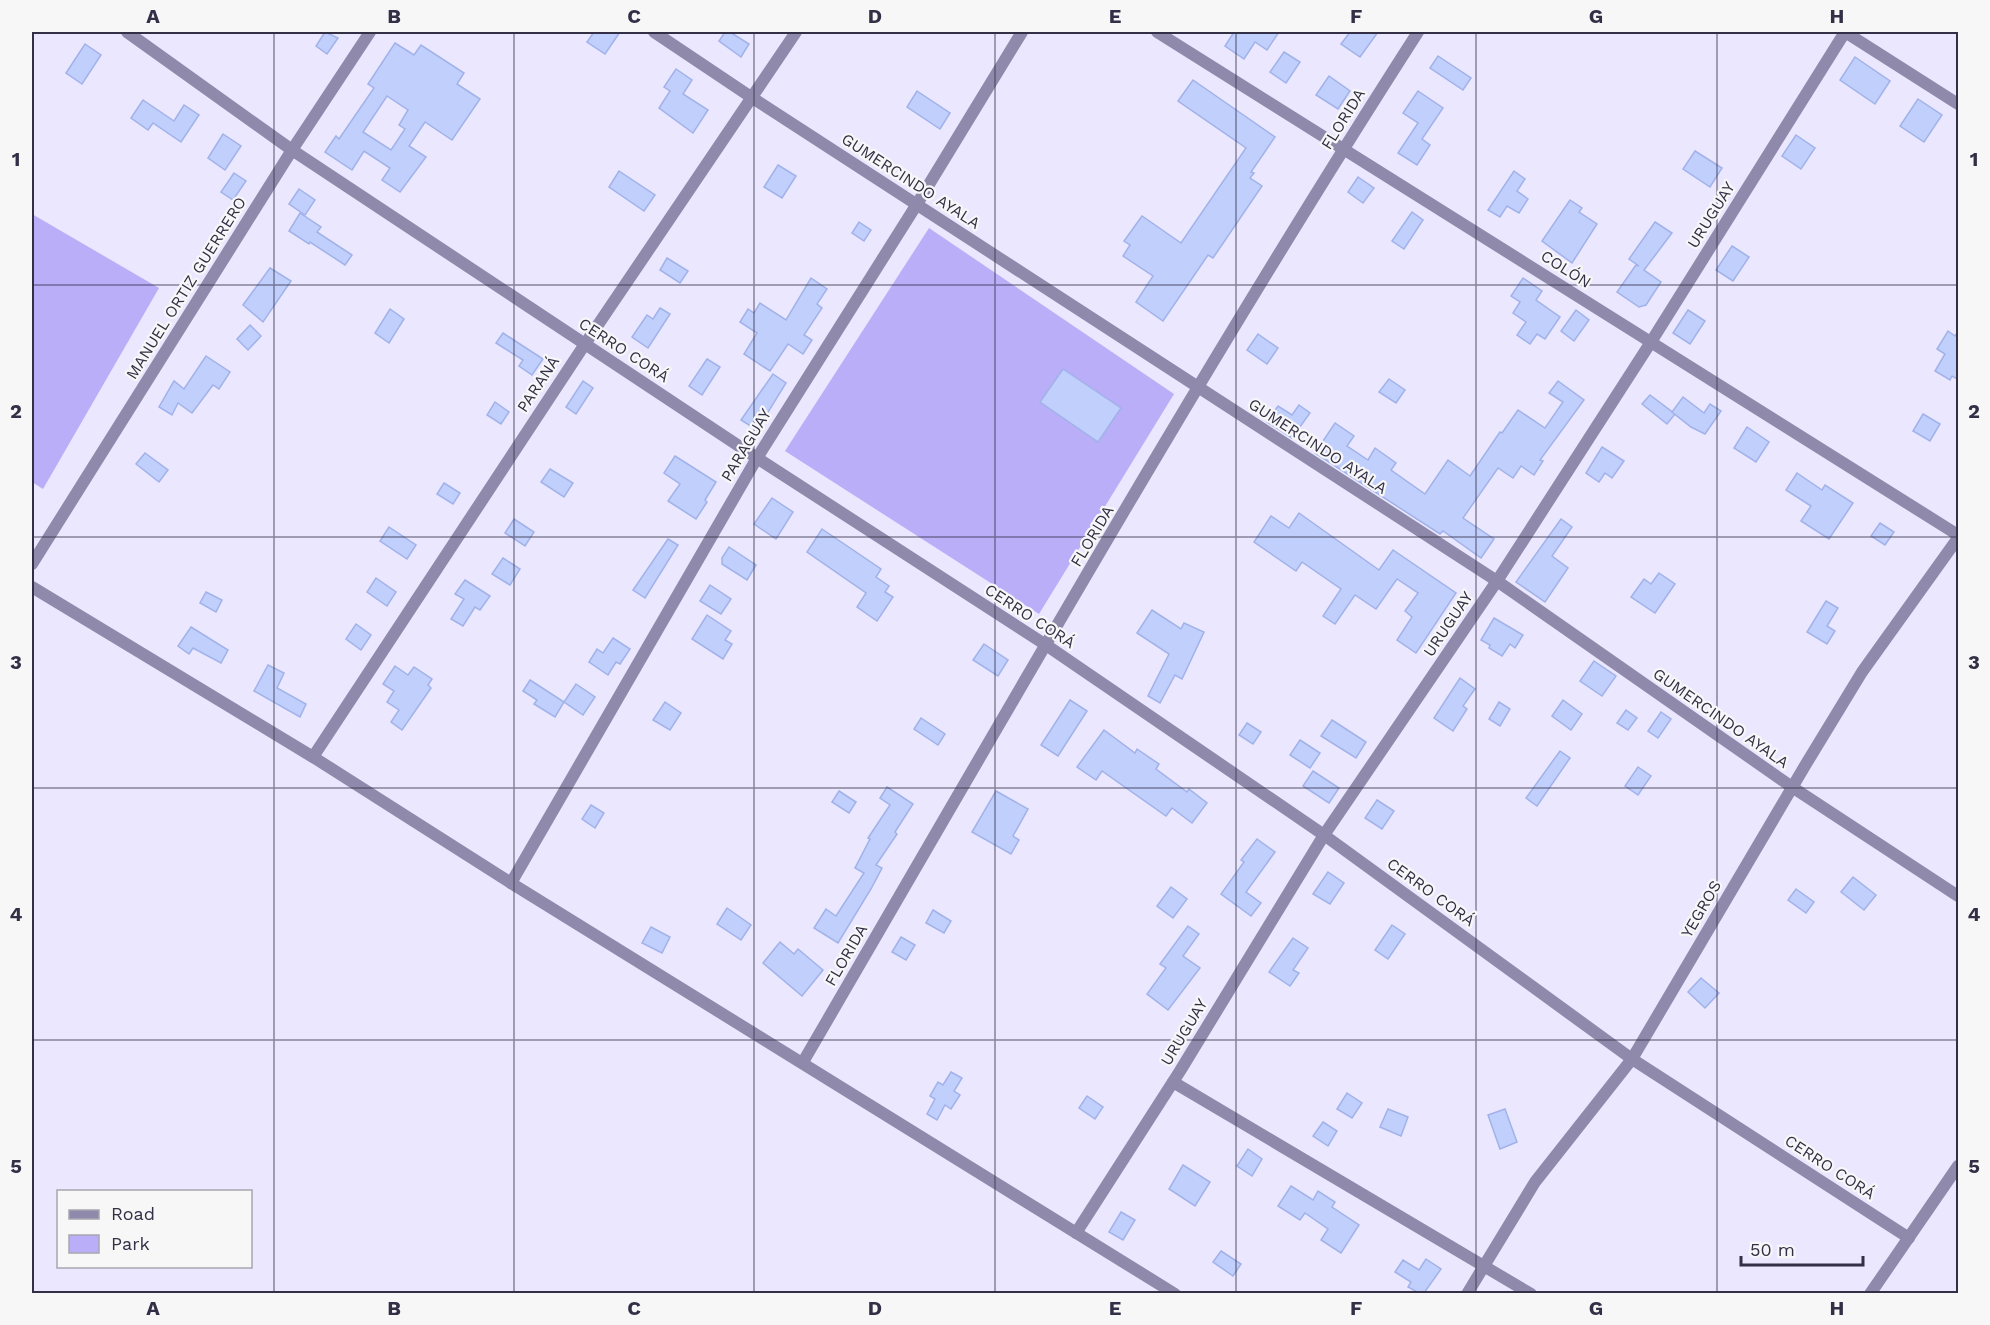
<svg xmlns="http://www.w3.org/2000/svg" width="1990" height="1325" viewBox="0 0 1990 1325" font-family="'Work Sans',sans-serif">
	<rect width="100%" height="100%" fill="#eae7ff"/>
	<g fill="#baaef8">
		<polygon points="32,214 159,288 43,489 32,482"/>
		<polygon points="929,228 1174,394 1039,614 785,451"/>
	</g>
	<g fill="#c0cffc" stroke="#a1b2e9" stroke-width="1.5" fill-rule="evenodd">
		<polygon points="325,32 338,38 327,54 316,46"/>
		<polygon points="594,32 620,32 605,54 587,42"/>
		<polygon points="725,32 730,32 749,44 741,57 719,41"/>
		<polygon points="1234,32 1279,32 1267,50 1255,42 1244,59 1225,46"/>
		<polygon points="1350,32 1378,32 1360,57 1341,44"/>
		<path d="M395,43L414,55L421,45L464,73L457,84L480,99L452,140L425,122L409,146L426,157L400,192L382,180L390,168L364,151L352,170L325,152L336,136L339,139L374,88L368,84ZM387,96L408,110L399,125L405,129L391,150L363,132Z"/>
		<polygon points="85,44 101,55 82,84 66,73"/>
		<polygon points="1284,52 1300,62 1286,83 1270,72"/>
		<polygon points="1438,56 1471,78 1463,90 1430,68"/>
		<polygon points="1855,57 1890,81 1875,104 1840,80"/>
		<polygon points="676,69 692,80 683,94 708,110 693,133 659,108 670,91 664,87"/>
		<polygon points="1329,76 1350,91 1338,109 1316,95"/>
		<polygon points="1193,80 1275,137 1251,172 1254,173 1250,178 1262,186 1213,258 1208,255 1163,321 1136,302 1153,276 1123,256 1130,245 1124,241 1142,216 1181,243 1246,148 1178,101"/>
		<polygon points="917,91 950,113 940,129 907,107"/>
		<polygon points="1418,91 1443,108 1422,139 1430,145 1417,165 1398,153 1418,123 1403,113"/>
		<polygon points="1918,99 1942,115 1924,142 1900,126"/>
		<polygon points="143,100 174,121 184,105 199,115 181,142 153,123 148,130 131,118"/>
		<polygon points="223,134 241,146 225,170 208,158"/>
		<polygon points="1796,135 1815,148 1801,169 1782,156"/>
		<polygon points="1695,151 1722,168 1710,187 1683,169"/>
		<polygon points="778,165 796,176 782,198 764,187"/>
		<polygon points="619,171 655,195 644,211 609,187"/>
		<polygon points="1514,171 1525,179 1517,191 1528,199 1519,213 1507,206 1500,217 1488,210"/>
		<polygon points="234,173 246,181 233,200 221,192"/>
		<polygon points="1358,177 1374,188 1363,203 1348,192"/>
		<polygon points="299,189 315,200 305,215 289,204"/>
		<polygon points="1570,200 1582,208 1579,212 1597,224 1572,263 1542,241"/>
		<polygon points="1412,212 1423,220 1404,249 1392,241"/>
		<polygon points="300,213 321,227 317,232 352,255 345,265 310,242 309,244 289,231"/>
		<polygon points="859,222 871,230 864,241 852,233"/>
		<polygon points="1655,222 1672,233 1644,270 1661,282 1646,305 1639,307 1617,292 1636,265 1639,266 1629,259"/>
		<polygon points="1732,246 1749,257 1733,281 1716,270"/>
		<polygon points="667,258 688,271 680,283 660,270"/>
		<polygon points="270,268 291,281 263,322 243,305"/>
		<polygon points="811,278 827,289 817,304 822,308 804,335 812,340 803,354 788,344 770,371 744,354 757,333 740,322 748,309 754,313 760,303 786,320"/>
		<polygon points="1523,278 1542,291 1536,300 1560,317 1545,339 1537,334 1530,344 1517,335 1526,322 1513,313 1520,302 1511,296"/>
		<polygon points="660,308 670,314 648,348 632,337 647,315 653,319"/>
		<polygon points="390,309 404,319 389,343 375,333"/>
		<polygon points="1576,310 1589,320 1574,341 1561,331"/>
		<polygon points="1688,310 1705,321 1690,344 1673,333"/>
		<polygon points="250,325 261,336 248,350 237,339"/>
		<polygon points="1959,330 1959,380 1952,376 1950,380 1935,371 1945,354 1937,349 1948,331 1955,336"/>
		<polygon points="503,333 543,359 532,375 519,366 523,360 496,343"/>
		<polygon points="1258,334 1278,348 1267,364 1247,350"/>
		<polygon points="206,356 230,372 219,389 213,385 192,413 178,403 172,415 159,407 174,381 184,389"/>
		<polygon points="707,359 720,367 702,395 689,386"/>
		<polygon points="1063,369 1121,408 1098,442 1040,402"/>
		<polygon points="773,374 786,383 757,430 741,420"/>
		<polygon points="1389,379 1405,390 1396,403 1379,392"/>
		<polygon points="583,381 593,388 576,414 566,407"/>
		<polygon points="1558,381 1584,400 1540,460 1543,461 1534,475 1521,466 1513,478 1498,468 1463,518 1494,539 1481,558 1443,531 1440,534 1315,453 1335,423 1354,436 1347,446 1368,460 1375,448 1396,463 1391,470 1425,494 1448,460 1470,476 1500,432 1502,433 1518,410 1545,428 1563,402 1549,393"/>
		<polygon points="1650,395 1675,414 1667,424 1642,404"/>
		<polygon points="1683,397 1704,413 1710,404 1721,411 1705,434 1691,427 1672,412"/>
		<polygon points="495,402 509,412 501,424 487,415"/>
		<polygon points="1299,405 1310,413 1292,438 1267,422 1278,406 1292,415"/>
		<polygon points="1923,414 1940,424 1930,441 1913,431"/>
		<polygon points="1747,427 1769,442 1756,462 1734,448"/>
		<polygon points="1602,447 1624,461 1612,478 1605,473 1599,482 1586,473"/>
		<polygon points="145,453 168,470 159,482 136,464"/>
		<polygon points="675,456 716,482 705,500 707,502 696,519 668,501 680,484 664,473"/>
		<polygon points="550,469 573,483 564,497 541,482"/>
		<polygon points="1797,473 1822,490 1825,485 1853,503 1829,539 1801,521 1811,506 1786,490"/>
		<polygon points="444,483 460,493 453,504 437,494"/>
		<polygon points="772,498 793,512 776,539 754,524"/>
		<polygon points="1299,513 1379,570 1393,550 1456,593 1416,653 1397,640 1412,617 1405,611 1418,593 1397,579 1376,609 1355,595 1335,624 1323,616 1341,589 1302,562 1296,571 1254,542 1271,516 1289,528"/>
		<polygon points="514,519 534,532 525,546 505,533"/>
		<polygon points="1561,519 1572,527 1552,556 1568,568 1545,602 1516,582"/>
		<polygon points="1880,523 1894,532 1885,545 1871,536"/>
		<polygon points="389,527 416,545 407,559 380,541"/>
		<polygon points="822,529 881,569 876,577 889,586 885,592 893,597 877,621 857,607 866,593 807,552"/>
		<polygon points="668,539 678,545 645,598 633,590"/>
		<polygon points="729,547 756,565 747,580 722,564 722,558"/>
		<polygon points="503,558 520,569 510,585 492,574"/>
		<polygon points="1659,573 1675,584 1655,613 1631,597 1644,579 1651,584"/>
		<polygon points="376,578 396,592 387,606 367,592"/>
		<polygon points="465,580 490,596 480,610 475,607 463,626 451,619 464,599 455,594"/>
		<polygon points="710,585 731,599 721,614 700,601"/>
		<polygon points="206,592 222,600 216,612 200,603"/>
		<polygon points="1826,601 1838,608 1827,626 1835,631 1827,644 1807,632"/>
		<polygon points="1152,610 1181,629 1184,623 1204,632 1182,679 1175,675 1160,703 1148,696 1169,654 1137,633"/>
		<polygon points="707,615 731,631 725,640 732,644 723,659 692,639"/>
		<polygon points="1494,618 1523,635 1515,648 1510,644 1502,656 1489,648 1490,645 1481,640"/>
		<polygon points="356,624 371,635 361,650 346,639"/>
		<polygon points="191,627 228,650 221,663 193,648 189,654 178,646"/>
		<polygon points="613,638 630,649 620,664 616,662 608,675 589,662 597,649 603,653"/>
		<polygon points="984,644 1008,660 998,676 973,660"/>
		<polygon points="1594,661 1616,676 1602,696 1580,681"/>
		<polygon points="268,665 284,673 277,688 306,704 300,717 254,691"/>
		<polygon points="395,666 408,675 414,667 432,679 428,685 431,688 402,730 391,722 399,710 387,702 394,691 383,684"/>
		<polygon points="1460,678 1475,689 1463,706 1467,709 1453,731 1434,718"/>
		<polygon points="530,680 564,702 555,717 534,704 537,700 523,691"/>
		<polygon points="576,684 595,697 583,715 564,702"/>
		<polygon points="1070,700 1087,711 1058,756 1041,745"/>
		<polygon points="1563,700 1582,714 1571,730 1552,716"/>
		<polygon points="665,702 681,713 670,730 653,720"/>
		<polygon points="1499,702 1510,709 1500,726 1489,719"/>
		<polygon points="1626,710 1637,718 1628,730 1617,723"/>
		<polygon points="1661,712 1671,719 1658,738 1648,731"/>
		<polygon points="921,718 945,734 938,745 914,729"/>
		<polygon points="1332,720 1366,742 1356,758 1321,736"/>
		<polygon points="1247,723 1261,732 1253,744 1239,735"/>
		<polygon points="1104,730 1135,753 1137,749 1159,764 1156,769 1187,792 1189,789 1207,803 1192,823 1172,808 1166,816 1102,771 1096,780 1077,767"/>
		<polygon points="1300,740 1320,753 1310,768 1290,755"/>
		<polygon points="1560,751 1570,758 1537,806 1526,798"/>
		<polygon points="1638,767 1651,776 1638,795 1625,786"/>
		<polygon points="1313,771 1339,788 1329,803 1303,786"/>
		<polygon points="887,787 913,804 895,832 897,834 876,865 882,868 871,889 838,943 814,928 826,909 836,916 864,873 855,868 870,839 868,838 890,805 880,798"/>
		<polygon points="839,791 856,802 849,813 832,802"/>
		<polygon points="996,791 1028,809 1013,836 1019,840 1011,854 972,832"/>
		<polygon points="1377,800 1394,811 1382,829 1365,818"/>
		<polygon points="591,805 604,813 595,828 582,819"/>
		<polygon points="1257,839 1275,852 1246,892 1261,903 1251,916 1221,894 1244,862 1241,860"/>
		<polygon points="1328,872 1344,883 1330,904 1313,894"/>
		<polygon points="1853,877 1876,895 1864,910 1841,892"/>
		<polygon points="1171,887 1187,899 1173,918 1157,906"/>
		<polygon points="1796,889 1814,902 1806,913 1788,900"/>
		<polygon points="727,908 751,925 741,940 717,924"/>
		<polygon points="933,910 951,921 944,933 926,923"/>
		<polygon points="1392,925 1405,934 1388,959 1375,950"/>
		<polygon points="1188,926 1199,934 1183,956 1200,968 1168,1010 1147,994 1166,968 1160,964"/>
		<polygon points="651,927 670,937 662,953 642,943"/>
		<polygon points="901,937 915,945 906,960 892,952"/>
		<polygon points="1293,938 1308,948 1293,970 1299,973 1290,986 1269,972"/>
		<polygon points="780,942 794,954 798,949 823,970 802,996 763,963"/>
		<polygon points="1701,978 1719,993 1705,1008 1688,992"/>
		<polygon points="951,1072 962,1078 954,1091 960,1095 951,1109 945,1105 937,1120 927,1114 935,1099 930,1096 938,1082 943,1085"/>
		<polygon points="1347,1093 1362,1103 1352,1118 1337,1109"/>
		<polygon points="1087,1096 1103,1107 1095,1119 1079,1108"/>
		<polygon points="1388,1109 1408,1117 1401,1136 1380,1127"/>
		<polygon points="1505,1109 1517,1142 1500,1149 1488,1115"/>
		<polygon points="1323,1122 1337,1131 1328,1146 1313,1136"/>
		<polygon points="1248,1149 1262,1159 1252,1176 1237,1166"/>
		<polygon points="1183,1165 1210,1182 1195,1206 1169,1189"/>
		<polygon points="1291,1186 1313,1200 1318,1191 1335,1202 1332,1207 1359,1225 1341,1253 1321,1240 1328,1229 1305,1213 1300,1220 1278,1206"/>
		<polygon points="1121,1212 1135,1220 1123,1240 1109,1232"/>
		<polygon points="1221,1251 1241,1264 1233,1276 1213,1262"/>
		<polygon points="1426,1259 1441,1269 1424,1293 1419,1293 1408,1287 1411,1282 1395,1272 1403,1260 1419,1270"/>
	</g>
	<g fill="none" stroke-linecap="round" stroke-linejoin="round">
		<g stroke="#8f8aab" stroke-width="12">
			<polyline points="127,32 292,150 757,458 1046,645 1324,835 1632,1059 1909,1238"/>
			<polyline points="654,32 751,97 1497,581 1792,787 1958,896"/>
			<polyline points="1157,32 1958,535"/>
			<polyline points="32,564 292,150 370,32"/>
			<polyline points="32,587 313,757 511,883 1175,1294"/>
			<polyline points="313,757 585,344 796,32"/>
			<polyline points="511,883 757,458 917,204 1022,32"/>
			<path d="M803,1062C1004,717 1202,368 1418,32"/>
			<polyline points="1173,1082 1531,1294"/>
			<polyline points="1076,1233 1180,1071 1324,835 1497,581 1651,342 1845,32"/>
			<polyline points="1467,1294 1535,1182 1632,1059 1806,764 1862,672 1958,538"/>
			<polyline points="1870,1294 1958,1166"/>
		</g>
		<polyline stroke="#8f8aab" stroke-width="12" points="1845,32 1958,104"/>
	</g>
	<path fill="none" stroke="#332f46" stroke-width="1.5" stroke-opacity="0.55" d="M274,32V1294M514,32V1294M754,32V1294M995,32V1294M1236,32V1294M1476,32V1294M1717,32V1294M32,285H1958M32,537H1958M32,788H1958M32,1040H1958"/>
	<g text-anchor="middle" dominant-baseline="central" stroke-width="4.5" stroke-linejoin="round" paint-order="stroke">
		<g font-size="16" fill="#332f46" stroke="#f7f7f7">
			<text transform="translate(1343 119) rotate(-58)">FLORIDA</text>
			<text transform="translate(911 181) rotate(33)">GUMERCINDO AYALA</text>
			<text transform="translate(1711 215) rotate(-58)">URUGUAY</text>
			<text transform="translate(1566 269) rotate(32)">COLÓN</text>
			<text transform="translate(186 288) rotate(-58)">MANUEL ORTIZ GUERRERO</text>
			<text transform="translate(624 350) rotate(33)">CERRO CORÁ</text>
			<text transform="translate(538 384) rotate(-57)">PARANÁ</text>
			<text transform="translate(746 445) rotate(-59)">PARAGUAY</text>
			<text transform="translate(1318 446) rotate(33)">GUMERCINDO AYALA</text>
			<text transform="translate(1092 536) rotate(-59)">FLORIDA</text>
			<text transform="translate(1030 616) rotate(33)">CERRO CORÁ</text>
			<text transform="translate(1448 624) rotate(-56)">URUGUAY</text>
			<text transform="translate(1721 718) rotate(35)">GUMERCINDO AYALA</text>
			<text transform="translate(1431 892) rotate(36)">CERRO CORÁ</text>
			<text transform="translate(1701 909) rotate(-60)">YEGROS</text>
			<text transform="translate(846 955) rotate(-60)">FLORIDA</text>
			<text transform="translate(1184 1032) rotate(-59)">URUGUAY</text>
			<text transform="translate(1830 1167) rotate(33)">CERRO CORÁ</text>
		</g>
	</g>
	<rect width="1990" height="1325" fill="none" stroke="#f7f7f7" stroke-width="66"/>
	<rect x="57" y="1190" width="195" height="78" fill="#f7f7f7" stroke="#a9a7b0" stroke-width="1.5"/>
	<rect x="69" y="1210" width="30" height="9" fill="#8f8aab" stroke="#a9a7b0" stroke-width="1.5"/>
	<text x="111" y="1220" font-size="18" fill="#332f46">Road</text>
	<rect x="69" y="1235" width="30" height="18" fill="#baaef8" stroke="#a9a7b0" stroke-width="1.5"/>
	<text x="111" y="1250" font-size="18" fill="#332f46">Park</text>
	<path d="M1741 1256v9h122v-9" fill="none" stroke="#332f46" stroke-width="3"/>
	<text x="1750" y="1256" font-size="18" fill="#332f46" stroke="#f7f7f7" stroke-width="4.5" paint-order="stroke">50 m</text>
	<rect x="33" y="33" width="1924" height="1259" fill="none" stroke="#332f46" stroke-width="2"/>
	<g font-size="20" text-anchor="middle" font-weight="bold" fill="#332f46">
		<text x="153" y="23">A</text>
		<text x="394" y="23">B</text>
		<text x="634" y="23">C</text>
		<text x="875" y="23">D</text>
		<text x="1115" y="23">E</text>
		<text x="1356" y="23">F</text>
		<text x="1596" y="23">G</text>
		<text x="1837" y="23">H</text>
		<text x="16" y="166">1</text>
		<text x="1974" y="166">1</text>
		<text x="16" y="418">2</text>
		<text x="1974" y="418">2</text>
		<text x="16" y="669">3</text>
		<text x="1974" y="669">3</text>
		<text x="16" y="921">4</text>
		<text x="1974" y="921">4</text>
		<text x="16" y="1173">5</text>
		<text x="1974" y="1173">5</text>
		<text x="153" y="1315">A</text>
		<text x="394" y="1315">B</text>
		<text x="634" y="1315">C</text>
		<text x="875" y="1315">D</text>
		<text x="1115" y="1315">E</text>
		<text x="1356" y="1315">F</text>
		<text x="1596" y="1315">G</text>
		<text x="1837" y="1315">H</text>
	</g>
</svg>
